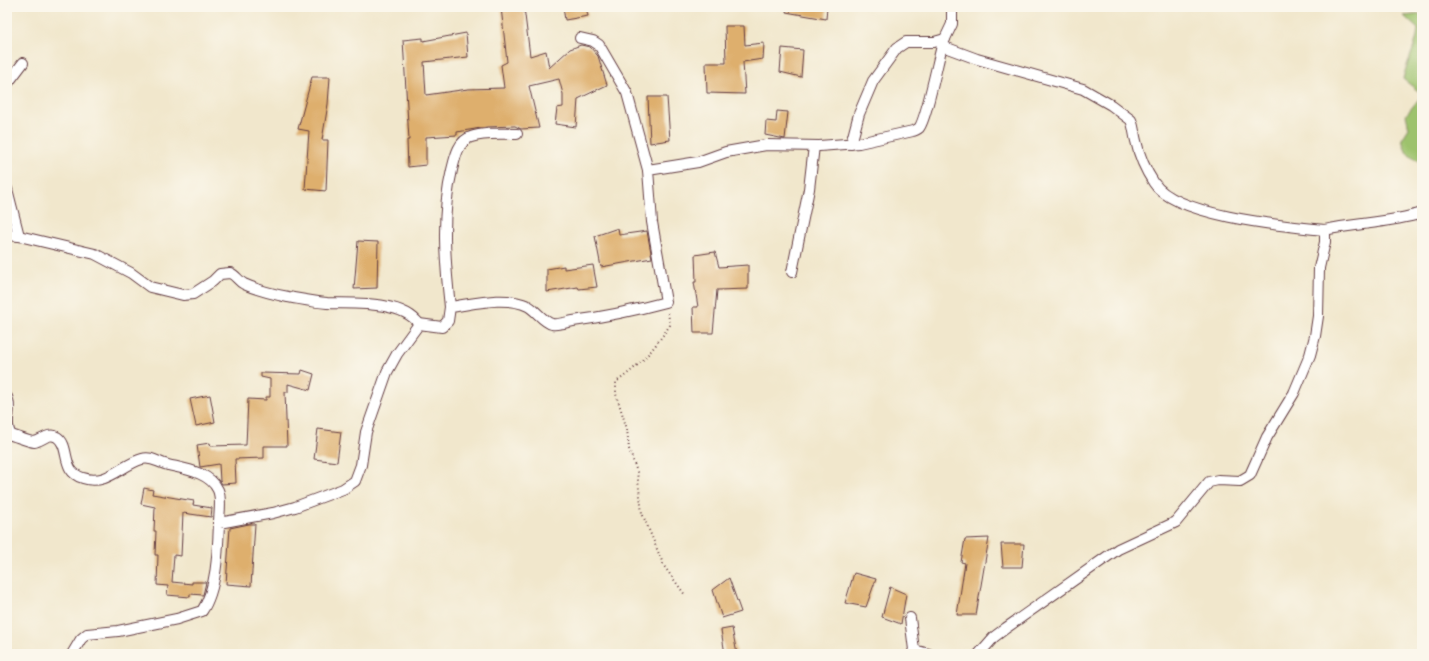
<svg xmlns="http://www.w3.org/2000/svg" width="1429" height="661" viewBox="0 0 1429 661" font-family="'Balsamiq Sans',sans-serif">
	<rect width="100%" height="100%" fill="#fbf7ec"/>
	<filter id="ink" filterUnits="userSpaceOnUse"><feTurbulence type="fractalNoise" baseFrequency=".025" numOctaves="2"/><feDisplacementMap in="SourceGraphic" scale="8" xChannelSelector="R" yChannelSelector="G"/><feConvolveMatrix kernelMatrix="1 2 1 2 8 2 1 2 1" color-interpolation-filters="sRGB"/></filter>
	<filter id="wash" filterUnits="userSpaceOnUse"><feTurbulence type="fractalNoise" baseFrequency=".012" numOctaves="4" result="noise"/><feDisplacementMap in="SourceGraphic" scale="16" xChannelSelector="R" yChannelSelector="G"/><feGaussianBlur stdDeviation="0.9" result="paint"/><feColorMatrix in="noise" values="0 0 0 0 0 0 0 0 0 0 0 0 0 0 0 0 0 1.4 0 .05"/><feComposite in="paint" operator="in"/></filter>
	<g filter="url(#wash)">
		<rect width="100%" height="100%" fill="#f1e7cc"/>
		<g fill="#9dc26c" stroke="#74704c">
			<path d="M1422,14V94L1403,79C1407,61 1416,47 1418,29L1404,16Z"/>
			<polygon points="1422,95 1422,162 1420,162 1406,152 1402,139 1409,128 1406,115"/>
		</g>
		<g id="blocks">
			<g fill="#deaf6d">
				<polygon points="501,7 524,7 530,56 546,51 549,68 570,49 581,45 590,47 598,56 607,85 578,99 576,127 555,124 557,108 563,107 563,94 559,79 529,86 539,128 521,129 515,126 487,127 457,132 457,135 426,137 426,165 408,167 407,140 409,140 403,40 423,38 423,41 466,33 468,57 424,62 426,95 468,89 504,88 501,65 507,62"/>
				<polygon points="563,7 586,7 588,16 565,20"/>
				<polygon points="787,7 827,7 826,19 786,12"/>
				<polygon points="725,26 744,26 745,45 764,43 763,59 743,62 745,94 707,93 706,63 726,63"/>
				<polygon points="782,48 803,50 801,77 780,72"/>
				<polygon points="312,77 330,77 328,104 322,140 328,140 326,191 305,189 309,131 298,129"/>
				<polygon points="648,97 667,97 670,140 650,143"/>
				<polygon points="777,111 788,112 785,139 765,135 766,121 776,122"/>
				<polygon points="618,228 619,235 647,231 652,258 601,267 595,236"/>
				<polygon points="358,241 378,242 377,288 354,289"/>
				<polygon points="715,252 719,267 748,265 748,289 717,290 713,333 694,333 693,307 698,307 694,282 696,282 695,255"/>
				<polygon points="593,265 597,287 579,289 578,287 547,292 547,269 564,266 564,269"/>
				<polygon points="302,370 314,374 310,390 288,384 288,392 285,392 287,446 264,446 264,458 235,459 236,483 222,484 220,481 219,464 200,467 197,445 210,443 211,446 246,445 248,399 266,400 266,397 270,397 270,379 261,377 261,373 301,374"/>
				<polygon points="210,395 215,422 196,426 190,399"/>
				<polygon points="318,429 341,432 337,462 314,459"/>
				<polygon points="144,488 153,490 152,494 194,501 193,505 212,508 211,517 183,513 181,556 174,555 172,582 192,584 192,582 206,582 203,595 190,594 190,597 167,595 168,586 157,585 158,555 155,555 156,531 154,531 155,507 141,504"/>
				<polygon points="249,524 255,524 251,586 226,584 230,528"/>
				<polygon points="989,538 976,615 957,615 965,563 961,562 965,539"/>
				<polygon points="1001,544 1024,544 1022,567 1003,567"/>
				<polygon points="854,573 876,579 866,607 845,603"/>
				<polygon points="729,578 741,612 722,618 713,590"/>
				<polygon points="890,587 906,594 901,624 882,617"/>
				<polygon points="732,628 737,654 725,654 721,630"/>
			</g>
		</g>
	</g>
	<g filter="url(#ink)">
		<use href="#blocks" fill-opacity="0" stroke="#633d43" stroke-width="1"/>
		<g fill="none" stroke-linecap="round" stroke-linejoin="round">
			<defs>
				<g id="minor">
					<polyline points="580,38 593,41 599,45 627,93 648,170"/>
					<polyline points="942,45 952,24 952,7"/>
					<polyline points="7,84 23,63"/>
					<polyline points="851,144 859,114 873,81 897,48 906,42 934,42 945,39"/>
					<polyline points="7,189 19,236"/>
					<path d="M1324,230C1356,223 1390,223 1422,213"/>
					<path d="M7,235L19,236L95,254L131,273L150,287L183,295L193,294L213,281L220,274L230,273C236,275 238,281 244,284C257,290 273,294 288,297C300,299 314,302 327,303C354,304 402,300 419,324"/>
					<polyline points="792,272 809,189 814,146"/>
					<path d="M450,307C445,261 441,216 452,170C455,158 458,141 471,137C485,132 503,134 517,134"/>
					<path d="M7,397C13,409 3,423 11,435C15,436 30,442 34,442C42,441 48,432 57,437C71,446 60,471 83,478C107,486 121,465 142,459C152,456 158,463 168,465C184,469 210,472 218,490C222,499 219,513 219,523"/>
					<polyline points="910,618 914,650"/>
					<path d="M72,654L81,639L87,634L118,631L177,619L202,611C217,589 218,549 219,523L273,513L295,507L343,489L355,481L361,465L366,432L387,372L397,354L419,324L442,327L448,321L450,307C473,304 505,295 528,306C536,310 543,322 552,324C559,325 567,322 573,321C604,317 636,310 666,302L652,222L648,170L698,162L726,152L766,145L819,146L859,143L913,131C914,131 918,129 919,128C926,120 938,60 942,46L977,59L1083,89L1111,105L1131,120C1134,127 1134,134 1136,141C1139,155 1146,171 1154,183C1175,216 1285,226 1324,230L1325,234V242L1319,268L1318,316L1315,336L1310,355L1294,393L1267,437L1250,475L1240,481L1218,480L1209,482L1176,522L1118,549L1006,628L994,637L979,654"/>
					<polyline points="912,654 914,650 929,654"/>
				</g>
			</defs>
			<use href="#minor" stroke="#633d43" stroke-width="12"/>
			<path stroke="#633d43" stroke-width="2" stroke-dasharray="1 3" stroke-linecap="butt" d="M668,313L670,325C653,350 641,365 616,382V394L627,429L629,449L637,472L642,513L664,566L685,595"/>
			<use href="#minor" stroke="#fff" stroke-width="10"/>
		</g>
	</g>
	<rect width="1429" height="661" fill="none" stroke="#fbf7ec" stroke-width="24"/>
</svg>
